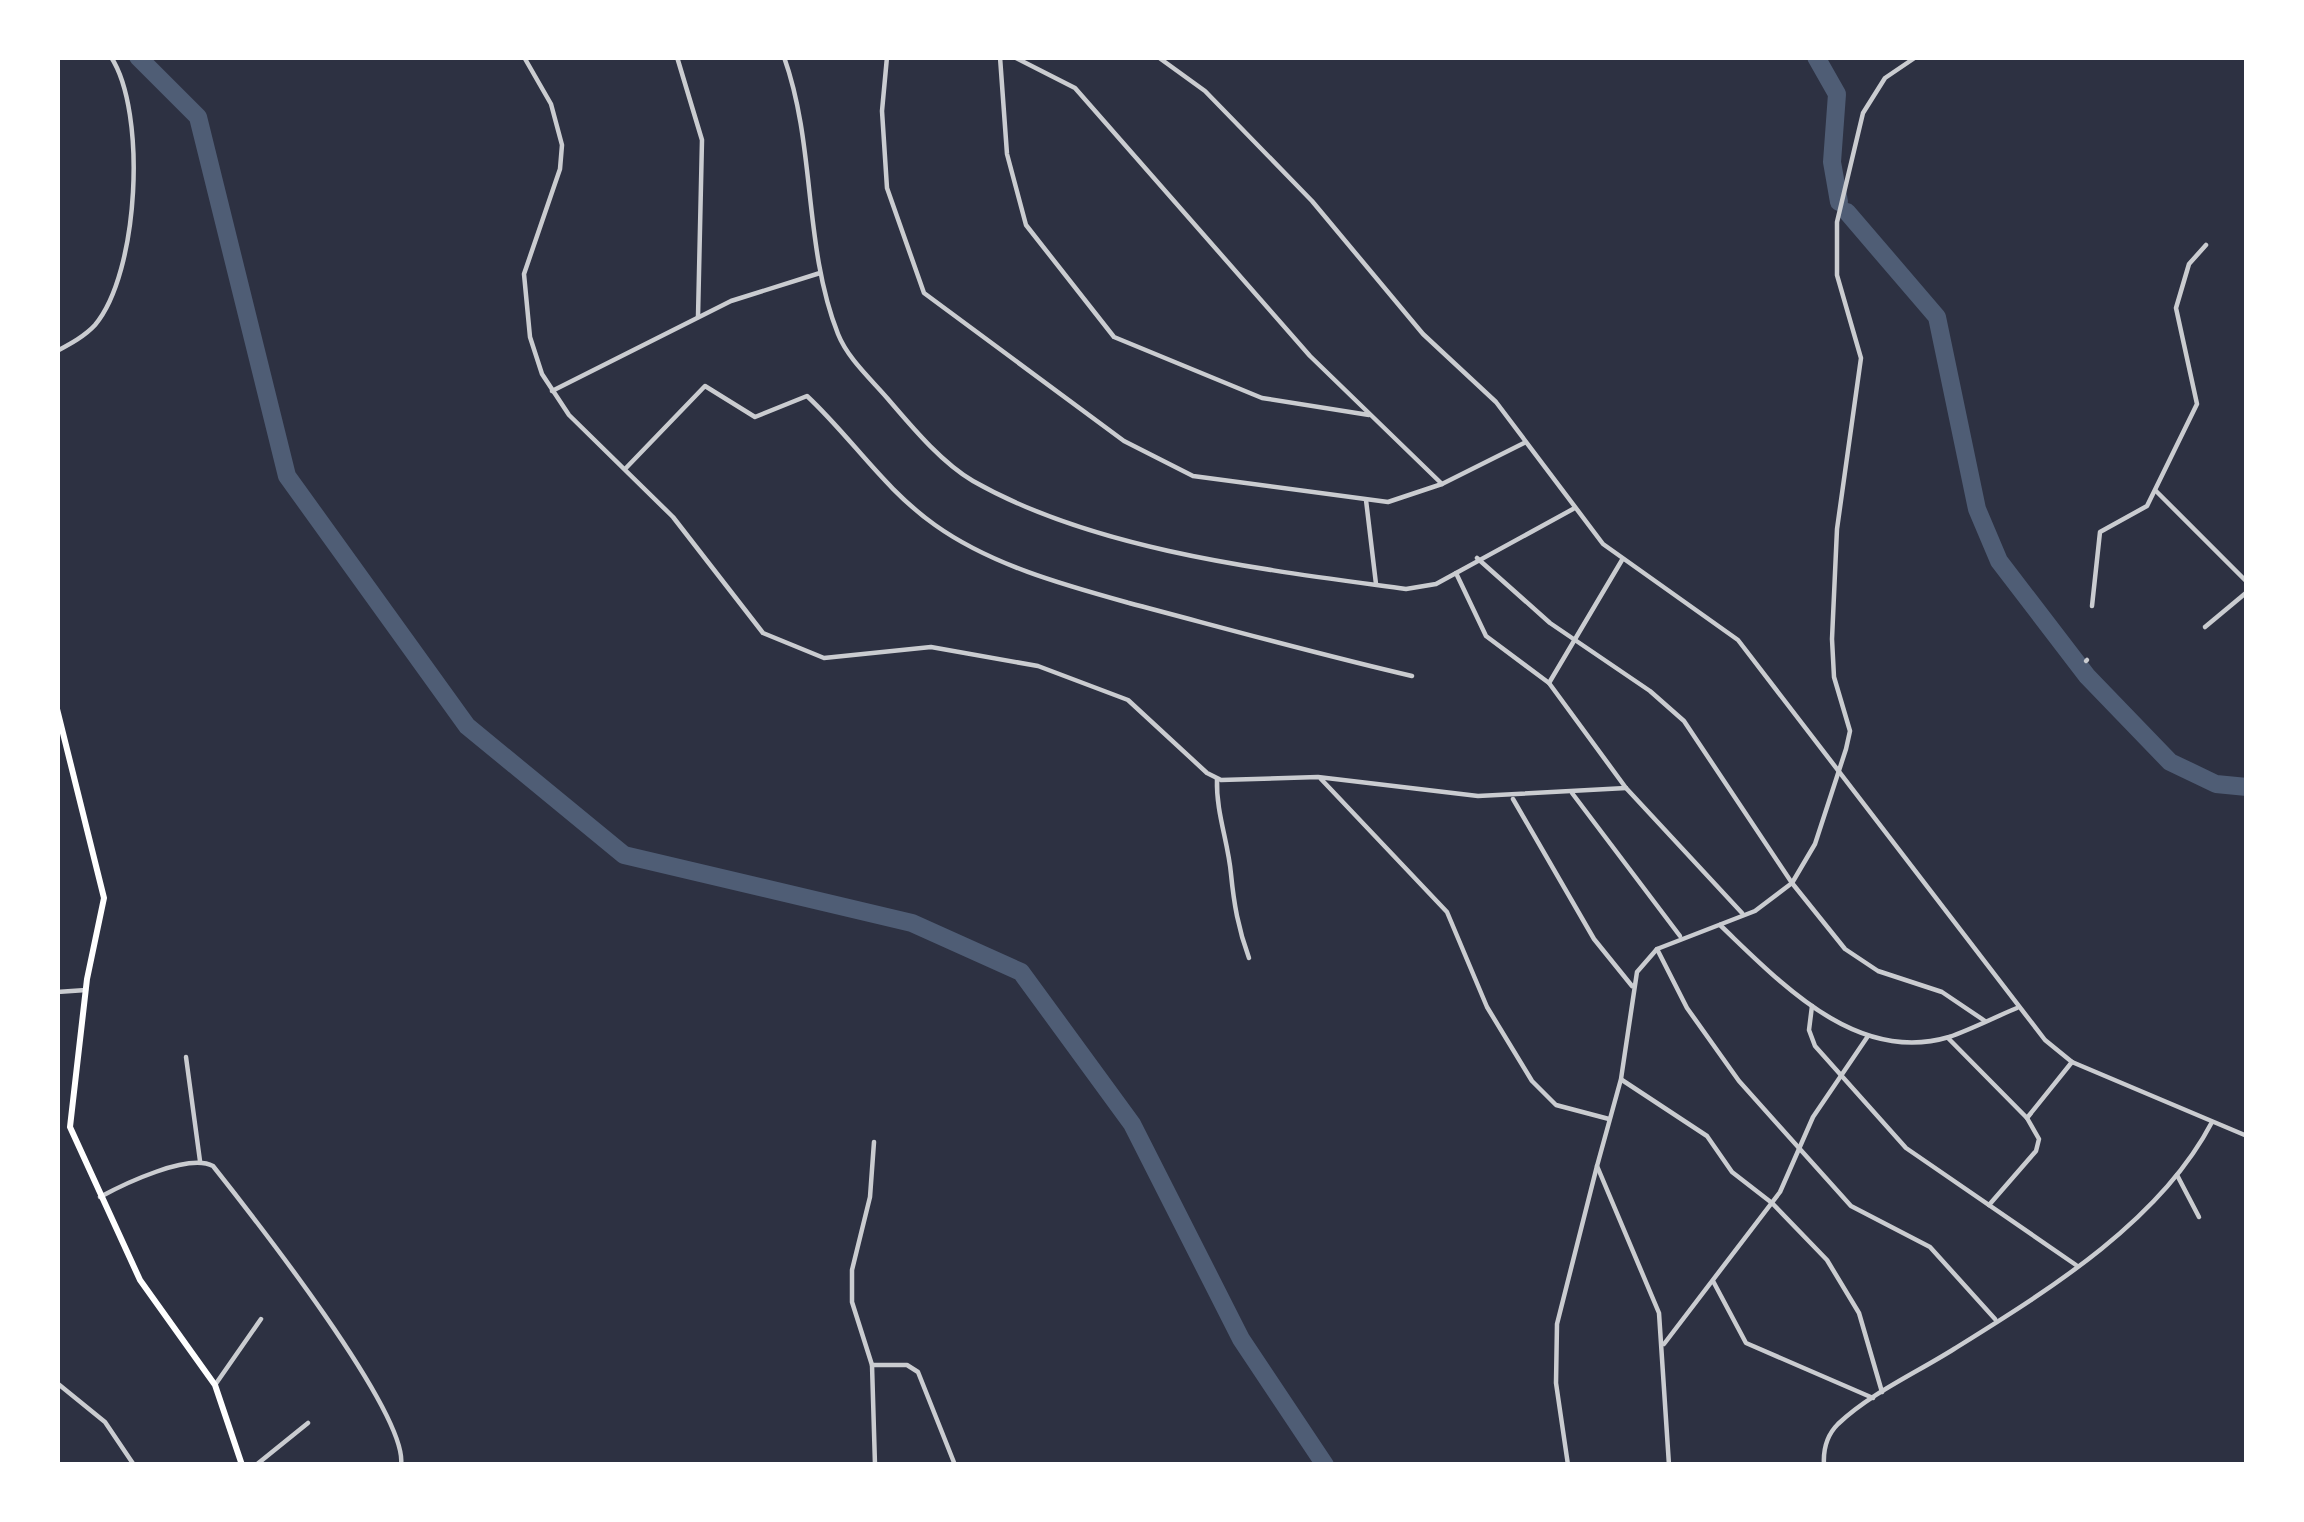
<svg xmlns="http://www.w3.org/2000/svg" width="2304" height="1522" viewBox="0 0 2304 1522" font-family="'PT Serif',serif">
	<rect width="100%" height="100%" fill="#2d3142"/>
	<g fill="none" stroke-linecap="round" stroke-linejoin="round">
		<g stroke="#4f5d75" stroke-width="18">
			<polyline points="138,57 198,117 287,476 467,726 624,855 912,923 1021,972 1132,1124 1241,1339 1325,1465"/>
			<polyline points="1816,57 1837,94 1832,162 1839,202"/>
			<polyline points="1847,212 1937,317 1977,509 1999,561 2087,676 2170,762 2216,784 2247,787"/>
		</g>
		<g stroke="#caccd0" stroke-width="4.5">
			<polyline points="524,57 551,104 562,145 560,169 524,274 530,337 542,374 569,415 673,517 763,633 824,658 931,647 1038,666 1128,700 1207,773 1221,780 1318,777 1478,796 1626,788"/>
			<polyline points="677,57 702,140 698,317"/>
			<path d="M784,57C816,147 803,245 838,334C848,359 871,379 888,399C912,427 941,462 973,481C1096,551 1267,570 1406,589L1436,584L1573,509"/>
			<polyline points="887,57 882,111 887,188 924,293 1124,441 1193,476 1388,502 1442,484 1524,443"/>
			<polyline points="1000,57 1007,154 1026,225 1114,337 1262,398 1369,415"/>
			<polyline points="1014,57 1075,88 1310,356 1442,484"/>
			<polyline points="1158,57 1205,91 1312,201 1423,334 1496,402 1603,544 1738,640 2045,1040 2072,1062 2247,1136"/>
			<path d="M57,351C70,344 85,336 95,325C139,273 147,112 111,57"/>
			<polyline points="552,391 731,301 820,273"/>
			<path d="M626,468L705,386L755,417L807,396C852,438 884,489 935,525C991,565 1064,585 1129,603C1224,628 1317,654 1412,676"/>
			<polyline points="2156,491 2247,582"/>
			<polyline points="1366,500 1376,584"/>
			<polyline points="1477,558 1550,623 1650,691 1684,721 1792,883 1845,949 1878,971 1942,992 1985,1021"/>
			<polyline points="1456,573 1486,636 1549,683 1626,788 1742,913"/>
			<polyline points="2092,606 2100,532 2147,506 2197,404 2176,308 2189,264 2206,245"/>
			<polyline points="2205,627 2247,592"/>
			<polyline points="2086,661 2087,660"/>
			<polyline points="1549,683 1622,560"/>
			<path d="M1217,779C1216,813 1228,841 1231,874C1234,904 1238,928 1249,958"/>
			<polyline points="1321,779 1447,912 1487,1007 1532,1081 1556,1105 1609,1119"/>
			<polyline points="1572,793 1680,936"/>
			<polyline points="1513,799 1594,939 1632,986"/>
			<path d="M1720,925C1780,982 1856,1065 1949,1037C1972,1029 1995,1017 2017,1008"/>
			<polyline points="1657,949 1687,1008 1739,1081 1851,1206 1930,1247 1995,1319"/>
			<polyline points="57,992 86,990"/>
			<polyline points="1812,1006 1809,1030 1815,1046 1906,1148 2076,1265"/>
			<polyline points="1948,1038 2027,1118 2039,1139 2036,1151 1989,1205"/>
			<polyline points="186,1057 200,1161"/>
			<polyline points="1622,1080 1707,1136 1732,1172 1772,1203 1827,1260 1859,1313 1882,1392"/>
			<polyline points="2027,1118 2072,1062"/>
			<polyline points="2177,1175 2199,1217"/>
			<path d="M100,1197C124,1184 188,1153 213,1166C251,1214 409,1414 401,1465"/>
			<polyline points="1713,1281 1746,1343 1873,1398"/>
			<polyline points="1664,1344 1780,1192 1813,1117 1868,1036"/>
			<polyline points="872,1365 852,1302 852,1270 870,1197 874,1142"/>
			<polyline points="57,1383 105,1422 134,1465"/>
			<polyline points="215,1385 261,1319"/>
			<polyline points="256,1465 308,1423"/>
			<polyline points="875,1465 872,1365 907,1365 918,1372 955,1465"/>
			<polyline points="1568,1465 1556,1383 1557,1324 1597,1166"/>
			<polyline points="1669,1465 1659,1313 1597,1166 1621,1079 1637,972 1657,949 1755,911 1792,883 1815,844 1846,749 1850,731 1834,677 1832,639 1837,529 1861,358 1837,275 1837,222 1863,113 1885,78 1916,57"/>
			<path d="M1824,1465C1823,1449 1827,1435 1838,1424C1871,1393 1916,1373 1954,1349C2047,1291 2160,1222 2212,1122"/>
		</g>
		<polyline stroke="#fff" stroke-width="6" points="57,709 104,898 87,979 70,1127 140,1280 215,1385 242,1465"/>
	</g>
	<rect width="2304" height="1522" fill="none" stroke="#ffffff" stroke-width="120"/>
</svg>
